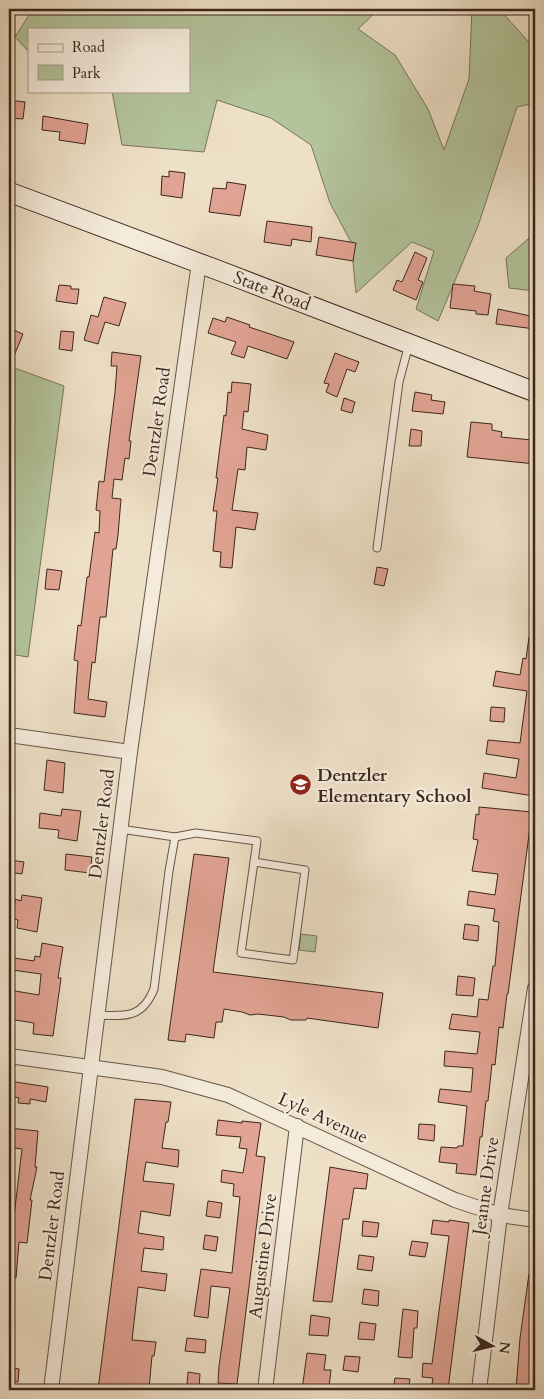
<svg xmlns="http://www.w3.org/2000/svg" width="544" height="1399" viewBox="0 0 544 1399" font-family="Cardo,serif">
	<rect width="100%" height="100%" fill="#eee0c7"/>
	<filter id="stains"><feTurbulence type="fractalNoise" baseFrequency=".004" numOctaves="4"/><feColorMatrix values="0 0 0 0 .2 0 0 0 0 .09 0 0 0 0 .02 0 0 0 .5 -.17"/></filter>
	<radialGradient id="worn" r=".72"><stop offset=".6" stop-color="#630" stop-opacity="0"/><stop offset="1" stop-color="#630" stop-opacity=".3"/></radialGradient>
	<g fill="#b3c39a" stroke="#78745c">
		<polygon points="33,9 379,9 358,29 395,55 428,109 444,150 469,79 472,9 499,9 535,49 535,103 517,107 478,226 438,321 416,309 434,251 412,242 356,293 351,242 330,203 311,145 271,118 217,100 204,152 122,145 112,91 189,91 189,29 29,29 29,52 15,37"/>
		<polygon points="535,233 535,291 509,288 506,258"/>
		<polygon points="9,366 64,386 28,657 9,654"/>
		<polygon points="301,934 317,936 315,952 299,950"/>
	</g>
	<g fill="#e1a393" stroke="#3c261d">
		<polygon points="9,100 25,102 23,119 9,118"/>
		<polygon points="43,116 88,124 85,144 59,140 60,132 42,130"/>
		<polygon points="169,171 185,173 182,198 161,195 162,176 169,177"/>
		<polygon points="227,182 246,185 240,216 209,212 213,188 226,189"/>
		<polygon points="267,221 312,227 311,242 292,239 291,246 264,242"/>
		<polygon points="319,237 356,243 353,261 316,255"/>
		<polygon points="415,252 427,258 418,280 423,282 416,300 393,290 397,280 402,282"/>
		<polygon points="453,284 475,286 474,291 491,294 488,315 476,314 476,311 450,308"/>
		<polygon points="59,285 71,286 71,289 79,289 77,304 56,301"/>
		<polygon points="104,297 126,303 119,326 105,322 98,344 84,340 91,315 98,317"/>
		<polygon points="498,309 535,317 535,329 496,324"/>
		<polygon points="227,317 250,325 249,327 294,342 287,359 248,346 244,358 231,354 236,342 208,333 213,318 225,322"/>
		<polygon points="9,328 23,334 9,368"/>
		<polygon points="61,331 74,332 72,351 59,349"/>
		<polygon points="112,352 141,356 129,441 131,441 129,459 125,458 122,480 114,479 112,498 121,499 118,535 116,549 113,549 106,617 100,617 95,663 92,662 88,699 107,702 105,717 74,713 78,661 74,660 78,625 81,626 87,577 89,577 95,532 99,533 100,511 96,510 99,481 104,482 115,392 117,366 111,366"/>
		<polygon points="335,353 359,362 355,372 347,369 337,397 326,392 329,384 324,383"/>
		<polygon points="232,382 251,384 248,412 244,411 242,429 268,435 266,450 247,447 245,470 238,469 232,510 258,513 255,530 236,527 232,568 220,567 221,552 213,551 217,511 213,511 218,478 216,478 224,415 226,416 228,392 231,393"/>
		<polygon points="415,392 432,395 431,400 445,402 443,414 412,411"/>
		<polygon points="344,398 355,402 352,413 341,410"/>
		<polygon points="471,422 492,424 492,430 502,432 501,437 532,440 532,444 535,445 535,464 467,457"/>
		<polygon points="411,429 422,431 421,446 409,446"/>
		<polygon points="377,567 388,569 384,586 374,584"/>
		<polygon points="47,569 62,571 59,590 45,589"/>
		<polygon points="529,637 535,637 535,789 534,796 482,788 484,773 516,778 519,759 486,754 488,740 520,743 527,691 493,686 496,671 520,675 523,658 526,659"/>
		<polygon points="491,707 505,708 504,722 490,721"/>
		<polygon points="47,760 65,763 63,793 44,790"/>
		<polygon points="479,807 532,812 508,994 507,994 503,1028 499,1027 495,1065 492,1064 488,1101 486,1101 482,1137 480,1137 476,1175 456,1173 457,1164 439,1162 441,1147 457,1148 458,1146 463,1146 467,1106 438,1102 440,1089 471,1092 473,1068 444,1066 445,1051 477,1054 480,1032 449,1029 452,1014 477,1017 479,999 488,1000 493,966 495,966 499,922 493,921 495,909 467,905 469,891 495,895 498,874 472,871 478,840 473,839 476,814 479,815"/>
		<polygon points="62,809 81,811 77,841 58,838 59,830 39,828 40,813 61,816"/>
		<polygon points="66,854 92,857 90,873 65,870"/>
		<polygon points="194,854 229,858 213,972 383,993 378,1028 307,1018 306,1020 291,1020 284,1017 258,1014 250,1015 242,1012 224,1009 222,1022 216,1022 214,1038 186,1034 185,1042 168,1040"/>
		<polygon points="10,860 24,862 22,874 9,872"/>
		<polygon points="22,895 42,898 37,932 17,928 18,920 9,918 9,902 15,903 15,899 21,901"/>
		<polygon points="465,924 479,926 478,941 463,939"/>
		<polygon points="42,943 63,947 58,978 61,978 53,1036 33,1034 34,1023 9,1019 11,1003 9,1003 9,990 39,995 41,974 12,970 14,958 34,961 35,956 40,957"/>
		<polygon points="458,976 475,978 473,996 456,995"/>
		<polygon points="9,1081 48,1087 46,1102 30,1099 30,1104 18,1103 19,1098 9,1096"/>
		<polygon points="135,1099 171,1102 168,1122 166,1122 162,1148 179,1150 178,1167 146,1162 143,1181 174,1184 170,1216 141,1211 138,1233 164,1237 163,1250 144,1248 141,1271 167,1274 165,1291 138,1287 132,1340 156,1342 154,1356 152,1356 149,1389 124,1385 124,1390 98,1390"/>
		<polygon points="218,1120 242,1123 242,1121 261,1123 256,1156 265,1157 237,1384 218,1383 219,1366 230,1288 211,1286 208,1318 194,1316 201,1269 232,1273 240,1197 233,1196 234,1184 221,1182 222,1170 243,1173 247,1149 239,1148 241,1137 216,1135"/>
		<polygon points="419,1124 435,1125 434,1141 418,1139"/>
		<polygon points="9,1128 38,1131 35,1167 37,1167 30,1200 32,1200 27,1243 19,1242 16,1278 9,1278 9,1224 13,1225 22,1149 9,1147"/>
		<polygon points="330,1167 368,1174 366,1189 354,1188 349,1219 343,1219 332,1302 313,1301"/>
		<polygon points="208,1201 222,1203 220,1218 206,1216"/>
		<polygon points="433,1220 449,1222 449,1220 469,1223 448,1390 431,1390 433,1378 422,1377 423,1363 432,1364 449,1236 431,1234"/>
		<polygon points="363,1221 379,1223 377,1237 362,1236"/>
		<polygon points="205,1235 218,1237 216,1251 203,1249"/>
		<polygon points="412,1241 428,1243 425,1257 409,1255"/>
		<polygon points="359,1255 374,1257 372,1271 357,1269"/>
		<polygon points="529,1274 535,1275 535,1390 516,1390 520,1338"/>
		<polygon points="364,1289 379,1291 378,1306 362,1304"/>
		<polygon points="403,1309 418,1311 417,1328 414,1328 412,1358 398,1357"/>
		<polygon points="311,1315 330,1318 328,1336 309,1335"/>
		<polygon points="360,1322 376,1324 374,1340 358,1339"/>
		<polygon points="187,1338 206,1340 205,1353 185,1351"/>
		<polygon points="307,1353 326,1355 324,1370 331,1370 329,1387 322,1386 321,1390 302,1390"/>
		<polygon points="345,1356 360,1357 358,1372 343,1370"/>
		<polygon points="9,1367 19,1369 18,1382 9,1381"/>
		<polygon points="188,1372 200,1374 199,1387 187,1385"/>
		<polygon points="395,1378 410,1379 408,1390 393,1390"/>
	</g>
	<g fill="none" stroke-linecap="round" stroke-linejoin="round">
		<defs>
			<g id="service">
				<polyline points="377,548 399,382 409,344"/>
				<polyline points="120,829 175,837 196,833 257,841 254,862"/>
				<polygon points="254,862 305,870 293,960 241,953"/>
				<path d="M96,1015C125,1016 142,1019 154,989L169,871L175,837"/>
			</g>
			<g id="minor">
				<polyline points="9,735 130,752"/>
				<polyline points="9,1056 162,1077 228,1095 455,1200 500,1215 535,1220"/>
				<polyline points="51,1390 130,752 199,263"/>
				<polyline points="265,1390 297,1126"/>
				<polyline points="479,1390 500,1215 535,988"/>
			</g>
			<polyline id="secondary" points="9,192 220,271 535,392"/>
		</defs>
		<use href="#service" stroke="#685448" stroke-width="9"/>
		<use href="#minor" stroke="#685448" stroke-width="16"/>
		<use href="#secondary" stroke="#3c261d" stroke-width="21"/>
		<use href="#service" stroke="#f4ebdb" stroke-width="7"/>
		<use href="#minor" stroke="#f4ebdb" stroke-width="14"/>
		<use href="#secondary" stroke="#f4ebdb" stroke-width="19"/>
	</g>
	<defs>
		<symbol id="school-disc" viewBox="-11 -11 22 22"><circle r="9.5" fill="#8f2418" stroke="#f4ebdb"/><path d="M0-5L7-2L0 1L-7-2ZM-4 1L0 2.5L4 1V4Q0 6-4 4Z" fill="#fff"/></symbol>
	</defs>
	<g fill-rule="evenodd">
		<use href="#school-disc" x="288" y="772" width="25" height="25"/>
	</g>
	<g text-anchor="middle" dominant-baseline="central" stroke-width="4.5" stroke-linejoin="round" paint-order="stroke">
		<g font-size="18" fill="#3c261d" stroke="#f4ebdb">
			<text transform="translate(272 291) rotate(21)">State Road</text>
			<text transform="translate(157 422) rotate(-82)">Dentzler Road</text>
			<text transform="translate(102 824) rotate(-83)">Dentzler Road</text>
			<text transform="translate(323 1118) rotate(25)">Lyle Avenue</text>
			<text transform="translate(486 1186) rotate(-82)">Jeanne Drive</text>
			<text transform="translate(52 1226) rotate(-83)">Dentzler Road</text>
			<text transform="translate(263 1256) rotate(-83)">Augustine Drive</text>
		</g>
		<g font-size="18" font-weight="bold" fill="#3c261d" stroke="#f4ebdb" text-anchor="start">
			<text x="317" y="775">Dentzler<tspan x="317" dy="21">Elementary School</tspan></text>
		</g>
	</g>
	<rect width="544" height="1399" fill="none" stroke="#eee0c7" stroke-width="30"/>
	<rect x="10" y="10" width="524" height="1379" fill="none" stroke="#3c261d" stroke-width="2.5"/>
	<rect x="15" y="15" width="514" height="1369" fill="none" stroke="#3c261d"/>
	<rect x="28" y="28" width="162" height="65" fill="#f4ebdb" stroke="#aa9c8f"/>
	<rect x="38" y="44" width="25" height="8" fill="#f4ebdb" stroke="#aa9c8f"/>
	<text x="72" y="52" font-size="15" fill="#3c261d">Road</text>
	<rect x="38" y="65" width="25" height="15" fill="#b3c39a" stroke="#aa9c8f"/>
	<text x="72" y="78" font-size="15" fill="#3c261d">Park</text>
	<g transform="translate(492 1346) rotate(98)" stroke="#f4ebdb" stroke-width="4" paint-order="stroke">
	<path d="M0-4L9 19L0 12L-9 19Z" fill="#3c261d"/>
	<text y="-8" font-size="14" font-weight="bold" text-anchor="middle" fill="#3c261d">N</text>
	</g>
	<rect width="100%" height="100%" filter="url(#stains)"/>
	<rect width="100%" height="100%" fill="url(#worn)"/>
</svg>
